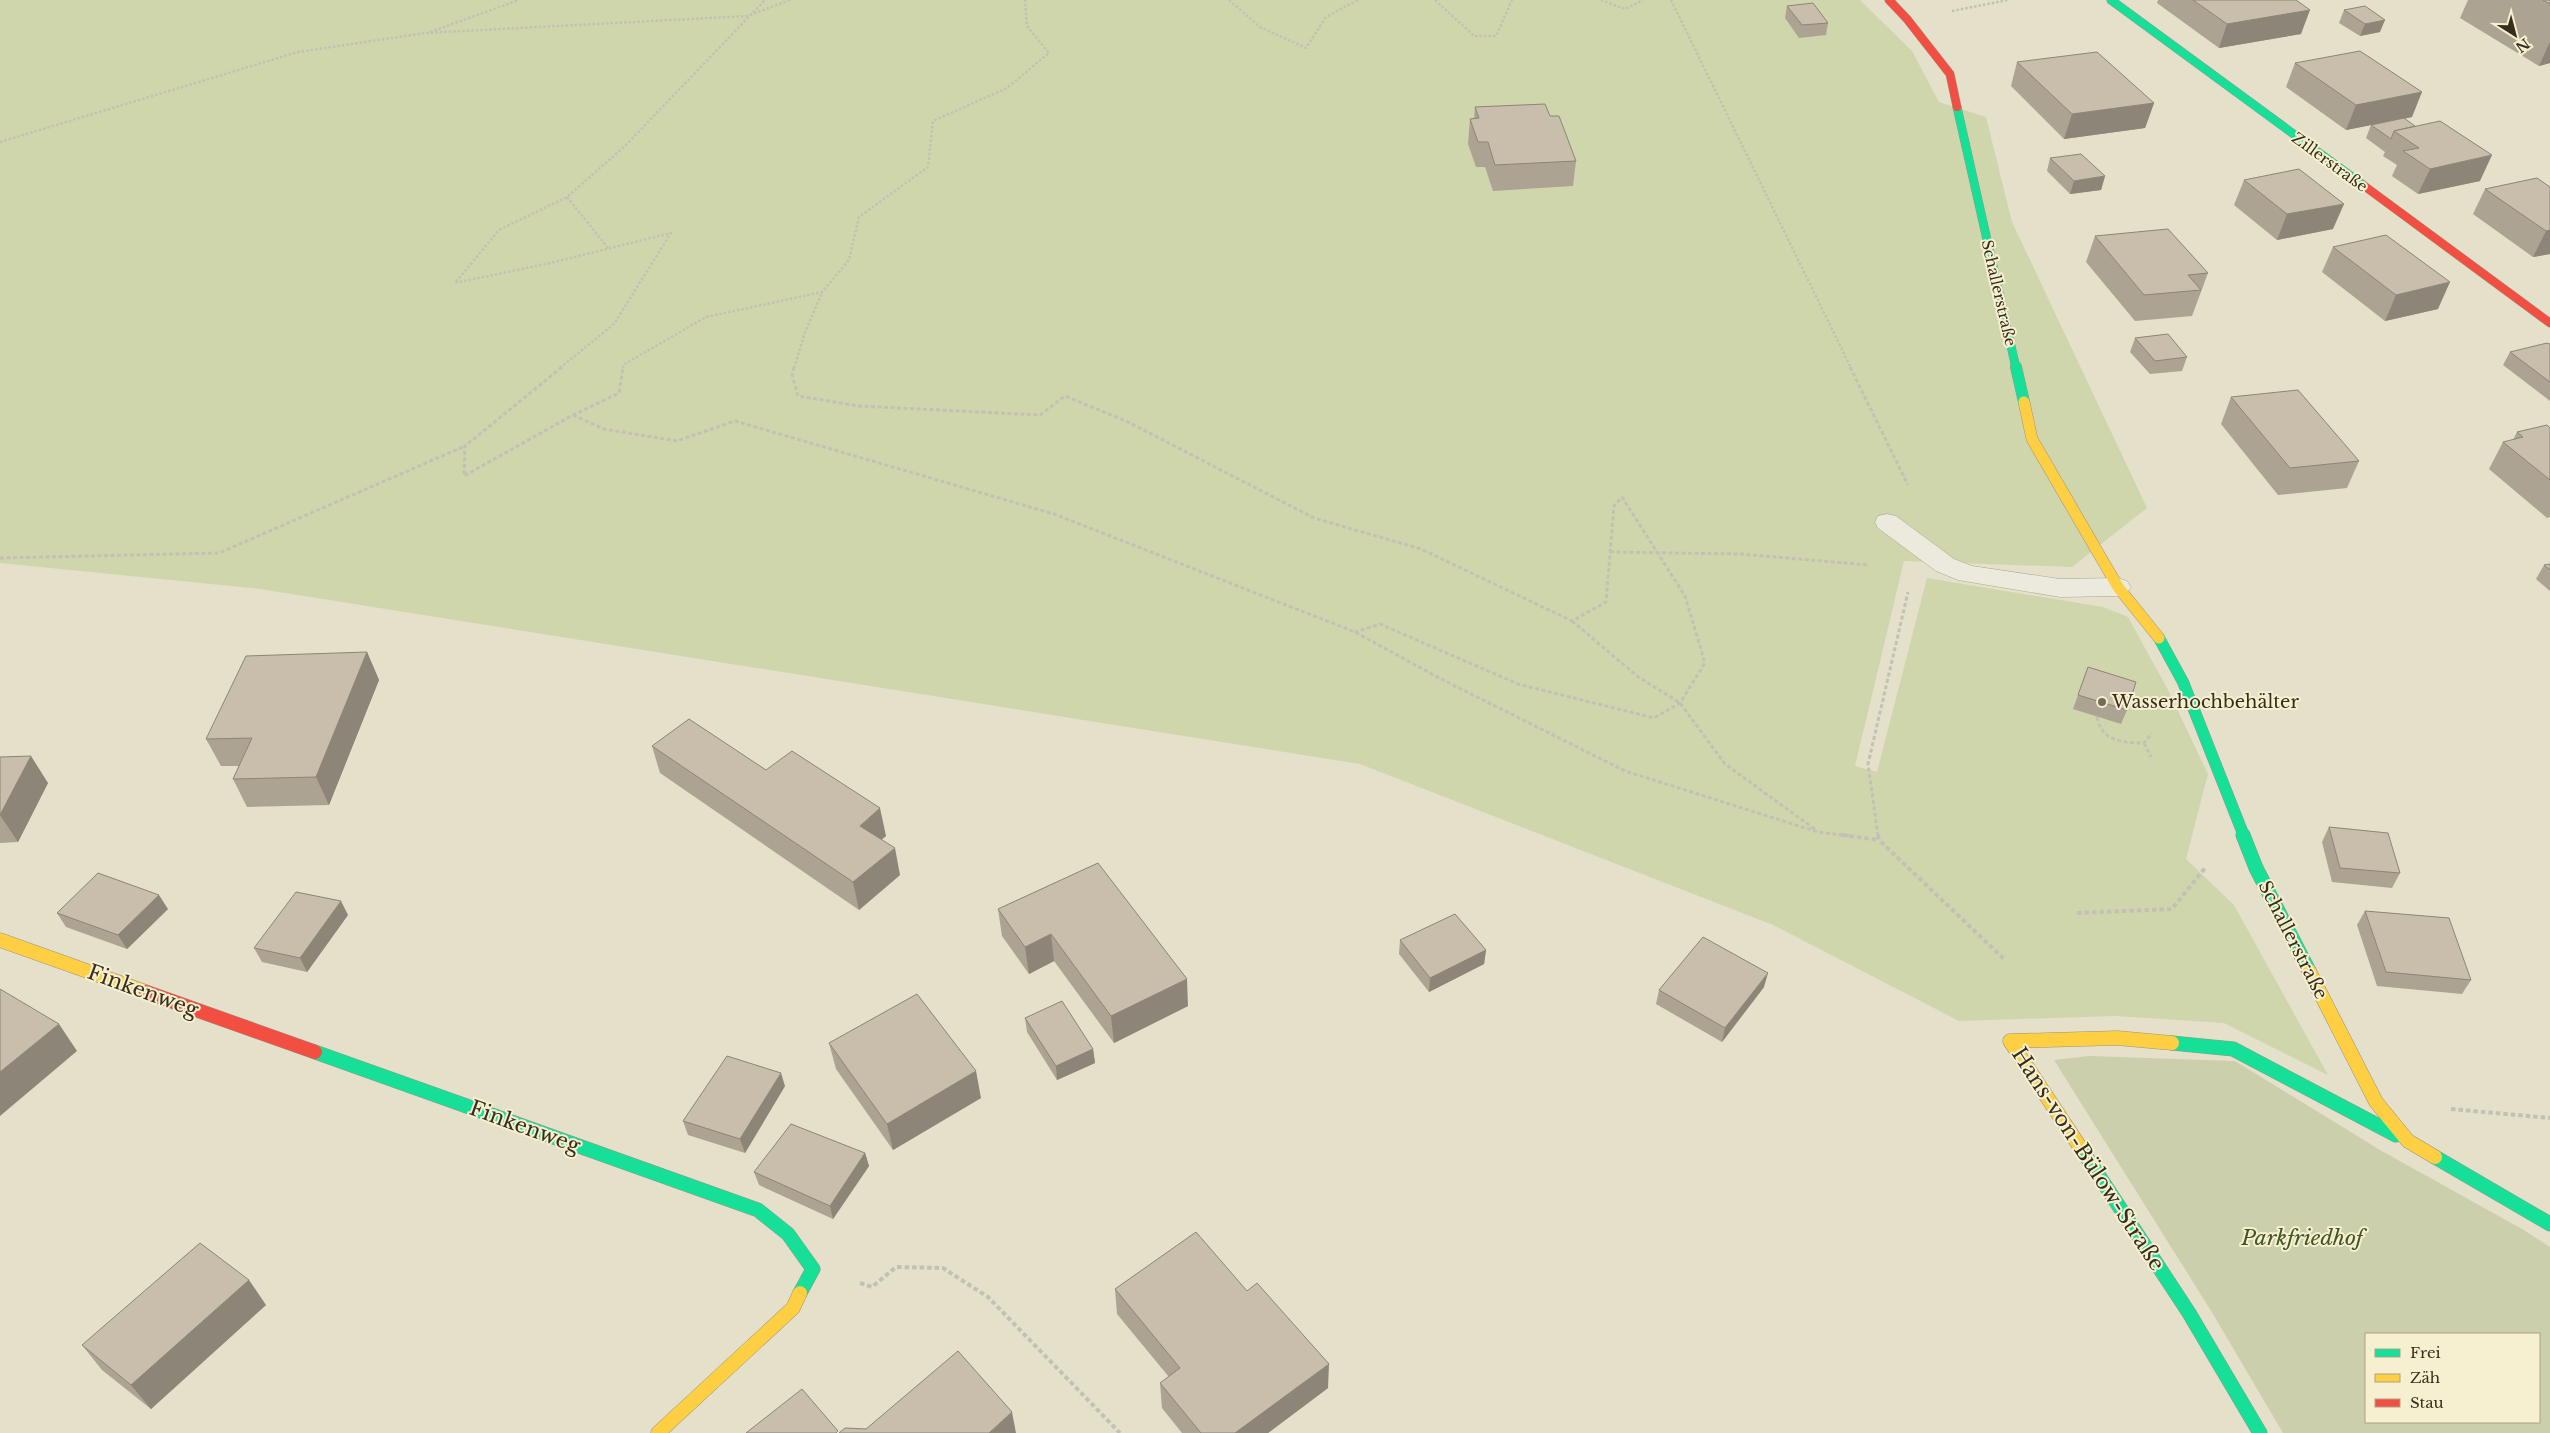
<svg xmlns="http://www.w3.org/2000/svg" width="2550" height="1433" viewBox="0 0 2550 1433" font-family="'Libre Baskerville',serif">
	<rect width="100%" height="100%" fill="#e4e0ca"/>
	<polygon fill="#d0d6ac" points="0,0 1860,0 1912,51 1939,102 1986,117 2012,222 2147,508 2072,567 1904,561 1855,766 1877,772 1927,578 2103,607 2128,617 2167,688 2208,774 2186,859 2234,905 2328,1075 2224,1023 2115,1016 1959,1021 1773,925 1360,764 260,589 0,563"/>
	<path fill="#cbcfac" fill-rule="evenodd" d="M2089,1056L2235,1061L2380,1150L2522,1229L2550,1247V1433H2283L2213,1314L2054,1060ZM2366,1334H2539V1422H2366Z"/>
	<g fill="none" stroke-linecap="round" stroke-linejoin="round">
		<defs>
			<polygon id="street" points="1887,514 1896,516 1954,559 1972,566 2060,579 2118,578 2127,581 2131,587 2127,593 2118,596 2060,597 1958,580 1936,571 1878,528 1875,522 1878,516"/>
			<g id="fast-far2">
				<polyline points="2111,0 2363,185"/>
				<polyline points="1957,107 2016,368"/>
			</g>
			<g id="fast-far1">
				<polyline points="2016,367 2024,402"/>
				<polyline points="2159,638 2183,682 2244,836"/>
			</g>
			<g id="fast">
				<polyline points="2243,835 2256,868 2309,971"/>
				<polyline points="2172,1043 2233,1049 2396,1135"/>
				<polyline points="315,1052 758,1210 788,1234 813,1269 800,1293"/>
				<polyline points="2080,1147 2189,1313 2260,1433"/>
				<polyline points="2435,1157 2550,1224"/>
			</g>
			<polyline id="slow-far1" points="2024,402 2032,439 2118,587 2159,638"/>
			<g id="slow">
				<polyline points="0,940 146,992"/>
				<polyline points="2309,971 2376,1102 2408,1141 2435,1157"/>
				<polyline points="2080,1147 2010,1041 2117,1038 2172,1043"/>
				<polyline points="658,1433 793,1308 800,1293"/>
			</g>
			<g id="jam-far1">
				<polyline points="1889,0 1907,19 1950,74 1957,107"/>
				<polyline points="2363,185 2550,323"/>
			</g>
			<polyline id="jam" points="146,992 315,1052"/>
		</defs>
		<use href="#street" stroke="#a9a494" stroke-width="1"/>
		<use href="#fast-far2" stroke="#999484" stroke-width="9"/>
		<use href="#fast-far1" stroke="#999484" stroke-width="12"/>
		<use href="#fast" stroke="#999484" stroke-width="15"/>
		<use href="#slow-far1" stroke="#999484" stroke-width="12"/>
		<use href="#slow" stroke="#999484" stroke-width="15"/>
		<use href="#jam-far1" stroke="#999484" stroke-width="9"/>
		<use href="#jam" stroke="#999484" stroke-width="15"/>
		<g stroke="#c4c1b4" stroke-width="2.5" stroke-dasharray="2.5 2" stroke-linecap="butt">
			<polyline points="1229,0 1260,27 1306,48 1326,17 1358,0"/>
			<polyline points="1435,0 1474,36 1496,36 1512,0"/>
			<polyline points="1601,0 1625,9 1643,0"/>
			<polyline points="1671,0 1851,368"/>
			<polyline points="1952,11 2008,0"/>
			<polyline points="430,32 519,0"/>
			<polyline points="0,142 298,52 425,33 747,16 790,0"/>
			<polyline points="567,197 609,249"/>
			<polyline points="560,368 614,324 671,233 550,263 455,283 499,230 567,197 625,146 765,0"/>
			<polyline points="623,368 623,365 706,317 822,292 849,260 859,217 928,167 933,121 1007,88 1049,53 1027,26 1025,0"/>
			<polyline points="794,368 805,332 822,293"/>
		</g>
		<g stroke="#c4c1b4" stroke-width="3" stroke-dasharray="4 2.5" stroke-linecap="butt">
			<polyline points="562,367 465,446 464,476 573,415 619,393 623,367"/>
			<polyline points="794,367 792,374 798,396 859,406 1040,415 1065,396 1126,421 1314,518 1421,549 1572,621 1606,602 1614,506 1622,497 1685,596 1705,663 1680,703 1654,718 1518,684 1380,624 1355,632"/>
			<polyline points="1850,367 1908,485"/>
			<polyline points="573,415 604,429 677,441 735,421 1054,514 1355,632 1441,679 1625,771 1818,832 1851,836"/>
			<polyline points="1610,552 1740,554 1869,565"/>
			<polyline points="0,558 219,553 465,446"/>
			<polyline points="1572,621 1637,676 1680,703 1725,764 1816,830"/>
			<path d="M2097,717C2101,741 2123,743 2144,743L2152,733"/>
			<polyline points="2144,743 2151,757"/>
			<polyline points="1878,836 1868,764 1908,592"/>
		</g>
		<g stroke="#c4c1b4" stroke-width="4" stroke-dasharray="4.5 3" stroke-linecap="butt">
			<polyline points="1842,835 1879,840"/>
			<polyline points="1878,835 1879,840 2004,959"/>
			<polyline points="2077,913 2172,909 2205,868"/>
			<polyline points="2451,1109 2550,1118"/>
			<polyline points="860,1283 872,1287 896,1267 943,1268 988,1297 1120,1433"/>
		</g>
		<use href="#street" fill="#ece9dd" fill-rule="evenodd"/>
		<use href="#fast-far2" stroke="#16e098" stroke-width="8"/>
		<use href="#fast-far1" stroke="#16e098" stroke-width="11"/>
		<use href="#fast" stroke="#16e098" stroke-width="14"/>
		<use href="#slow-far1" stroke="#ffcf43" stroke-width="11"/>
		<use href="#slow" stroke="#ffcf43" stroke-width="14"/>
		<use href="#jam-far1" stroke="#f24e42" stroke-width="8"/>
		<use href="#jam" stroke="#f24e42" stroke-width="14"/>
	</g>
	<g fill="#aca393">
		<polygon points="2158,0 2296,0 2301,34 2219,48 2157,3"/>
		<polygon points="2468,0 2550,0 2550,63 2539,66 2460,18"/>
		<polygon points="1787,6 1828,23 1826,35 1799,38 1785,18"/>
		<polygon points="2344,10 2380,32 2360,36 2339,23"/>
		<polygon points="2017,62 2154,103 2145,128 2064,139 2011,86"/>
		<polygon points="2295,63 2412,117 2404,119 2480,181 2418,194 2392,176 2397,165 2383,156 2385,152 2366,138 2371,125 2346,130 2286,87"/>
		<polygon points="1475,107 1550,116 1576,161 1573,186 1493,191 1485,167 1476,167 1468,144 1470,119 1474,119"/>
		<polygon points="2050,158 2105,176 2101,190 2070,194 2047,171"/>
		<polygon points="2244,180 2333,229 2277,240 2234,205"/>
		<polygon points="2550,187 2550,254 2533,257 2473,214 2485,189"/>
		<polygon points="2095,236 2208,273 2192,316 2135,321 2086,262"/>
		<polygon points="2333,247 2438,309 2385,321 2322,272"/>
		<polygon points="2135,338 2187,357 2182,371 2150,374 2130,352"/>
		<polygon points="2550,344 2550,401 2503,365 2510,352"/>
		<polygon points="2231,397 2359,461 2347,488 2278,495 2221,424"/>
		<polygon points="2550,428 2550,517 2547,518 2489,469 2503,442 2513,440 2517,432"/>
		<polygon points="2550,564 2550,591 2536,579 2544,565"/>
		<polygon points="367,652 379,680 329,805 247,807 233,779 239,766 221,766 206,739"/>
		<polygon points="2088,667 2127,710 2121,724 2073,709"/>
		<polygon points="652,746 766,770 886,836 881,840 900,875 859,910 660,773"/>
		<polygon points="0,757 48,783 18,842 0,843"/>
		<polygon points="2329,827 2400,873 2392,888 2332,882 2322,842"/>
		<polygon points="1098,863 1188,1006 1114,1043 1054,961 1029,974 1002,936 998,909"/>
		<polygon points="168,909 127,949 66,927 57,913"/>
		<polygon points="2365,911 2471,980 2462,994 2377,986 2357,925"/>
		<polygon points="348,915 307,972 262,962 254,948"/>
		<polygon points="1400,940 1486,950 1484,964 1429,992 1399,954"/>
		<polygon points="1764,987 1722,1042 1656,1004 1659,990"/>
		<polygon points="1025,1018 1093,1049 1095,1063 1057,1080 1027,1032"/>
		<polygon points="829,1043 981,1098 893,1150 836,1069"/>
		<polygon points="785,1086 745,1153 688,1135 683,1121"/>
		<polygon points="865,1153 869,1166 833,1219 759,1185 754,1172"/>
		<polygon points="1115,1289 1328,1388 1268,1433 1182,1433 1162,1408 1160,1383 1169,1377 1117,1314"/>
		<polygon points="266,1305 151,1409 102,1370 82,1345"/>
	</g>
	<g fill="#8c8578">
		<polygon points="2310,10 2301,34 2219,48 2227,24"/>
		<polygon points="2385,20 2380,32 2360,36 2365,24"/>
		<polygon points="2550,42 2550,63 2539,66"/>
		<polygon points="2422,92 2412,117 2346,130 2356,105"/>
		<polygon points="2154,103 2145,128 2064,139 2072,114"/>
		<polygon points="2492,155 2480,181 2418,194 2430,169"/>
		<polygon points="2105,176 2101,190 2070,194 2074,181"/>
		<polygon points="2344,204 2333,229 2277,240 2287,214"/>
		<polygon points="2550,230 2550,254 2533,257 2546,231"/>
		<polygon points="2450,282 2438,309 2385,321 2396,295"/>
		<polygon points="367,652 379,680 329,805 316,777"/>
		<polygon points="31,756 48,783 18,842 0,815"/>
		<polygon points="880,808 886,836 865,853 860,826"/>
		<polygon points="895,848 900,875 859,910 853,882"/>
		<polygon points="159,895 168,909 127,949 118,935"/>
		<polygon points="341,901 348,915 307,972 300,958"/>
		<polygon points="1051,934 1054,961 1029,974 1025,947"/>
		<polygon points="1486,950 1484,964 1429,992 1430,978"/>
		<polygon points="1768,973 1764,987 1722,1042 1725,1028"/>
		<polygon points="1187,979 1188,1006 1114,1043 1111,1016"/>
		<polygon points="59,1024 77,1051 0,1116 0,1072"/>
		<polygon points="1093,1049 1095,1063 1057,1080 1056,1066"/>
		<polygon points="976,1071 981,1098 893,1150 887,1124"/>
		<polygon points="781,1073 785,1086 745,1153 740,1139"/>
		<polygon points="865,1153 869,1166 833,1219 830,1206"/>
		<polygon points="249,1280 266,1305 151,1409 131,1385"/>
		<polygon points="1329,1364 1328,1388 1268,1433 1235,1433"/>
		<polygon points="1012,1412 1016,1433 989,1433"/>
	</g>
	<g fill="#c8beab" stroke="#8c8578">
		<polygon points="2193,0 2296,0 2310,10 2227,24"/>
		<polygon points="2543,0 2550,0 2550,4"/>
		<polygon points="1813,3 1828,23 1802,25 1787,6"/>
		<polygon points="2365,6 2385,20 2365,24 2344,10"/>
		<polygon points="2360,51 2422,92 2356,105 2295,63"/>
		<polygon points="2097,52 2154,103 2072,114 2017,62"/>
		<polygon points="1545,104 1550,116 1559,116 1576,161 1495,165 1488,142 1478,142 1470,119 1479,118 1475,107"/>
		<polygon points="2404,118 2415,126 2394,131 2391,139 2371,125"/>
		<polygon points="2440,121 2492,155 2430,169 2403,151 2419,148 2394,131"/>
		<polygon points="2081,154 2105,176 2074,181 2050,158"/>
		<polygon points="2299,169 2344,204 2287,214 2244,180"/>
		<polygon points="2537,178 2550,187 2550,230 2546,231 2485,189"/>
		<polygon points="2168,229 2208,273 2188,275 2201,290 2144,295 2095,236"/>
		<polygon points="2386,235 2450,282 2396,295 2333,247"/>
		<polygon points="2168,334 2187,357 2155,361 2135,338"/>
		<polygon points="2547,343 2550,344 2550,382 2510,352"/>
		<polygon points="2298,390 2359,461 2290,468 2231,397"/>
		<polygon points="2547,425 2550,428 2550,480 2503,442 2523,437 2517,432"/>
		<polygon points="2550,564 2550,570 2544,565"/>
		<polygon points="367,652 316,777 233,779 252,738 206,739 246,656"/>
		<polygon points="2088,667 2136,682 2127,710 2078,695"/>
		<polygon points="689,719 766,770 792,751 880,808 860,826 895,848 853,882 652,746"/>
		<polygon points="31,756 0,815 0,757"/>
		<polygon points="2329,827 2388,833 2400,873 2340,868"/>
		<polygon points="1098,863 1187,979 1111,1016 1051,934 1025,947 998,909"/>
		<polygon points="98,873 159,895 118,935 57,913"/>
		<polygon points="296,892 341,901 300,958 254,948"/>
		<polygon points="2365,911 2449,918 2471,980 2386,972"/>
		<polygon points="1455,914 1486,950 1430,978 1400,940"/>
		<polygon points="1703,937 1768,973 1725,1028 1659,990"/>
		<polygon points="0,989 59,1024 0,1072"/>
		<polygon points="917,994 976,1071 887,1124 829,1043"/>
		<polygon points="1062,1001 1093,1049 1056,1066 1025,1018"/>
		<polygon points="727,1056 781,1073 740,1139 683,1121"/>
		<polygon points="791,1124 865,1153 830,1206 754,1172"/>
		<polygon points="1196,1232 1247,1291 1257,1283 1329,1364 1235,1433 1201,1433 1160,1383 1180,1368 1115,1289"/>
		<polygon points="200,1243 249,1280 131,1385 82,1345"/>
		<polygon points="958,1351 1012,1412 989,1433 839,1433 845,1428 866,1429"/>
		<polygon points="802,1389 838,1431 836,1433 746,1433"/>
	</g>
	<circle fill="#746c5a" stroke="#f6f0d0" stroke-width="2" cx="2102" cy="702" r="5"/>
	<g text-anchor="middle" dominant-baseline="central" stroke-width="4" stroke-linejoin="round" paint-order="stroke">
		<g font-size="15" fill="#382d1d" stroke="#f6f0d0">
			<text transform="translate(2330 162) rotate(36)">Zillerstraße</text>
			<text transform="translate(1999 293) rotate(77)">Schallerstraße</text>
		</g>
		<g font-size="18" fill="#382d1d" stroke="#f6f0d0" text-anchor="start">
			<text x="2112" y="702">Wasserhochbehälter</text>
		</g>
		<g font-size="18" fill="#382d1d" stroke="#f6f0d0">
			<text transform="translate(2293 940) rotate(63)">Schallerstraße</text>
		</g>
		<g font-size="21" fill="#382d1d" stroke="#f6f0d0">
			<text transform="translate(143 991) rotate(20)">Finkenweg</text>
			<text transform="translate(525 1127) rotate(20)">Finkenweg</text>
			<text transform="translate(2088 1159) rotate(57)">Hans-von-Bülow-Straße</text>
		</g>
		<g font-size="21" font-style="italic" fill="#415523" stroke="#f6f0d0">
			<text x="2302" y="1238">Parkfriedhof</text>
		</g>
	</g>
	<rect x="2365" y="1333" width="175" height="90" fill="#f6f0d0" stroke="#aaa288"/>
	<rect x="2375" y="1349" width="25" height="8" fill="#16e098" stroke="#aaa288"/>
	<text x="2410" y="1358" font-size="15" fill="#382d1d">Frei</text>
	<rect x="2375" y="1374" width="25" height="8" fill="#ffcf43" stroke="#aaa288"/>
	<text x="2410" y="1383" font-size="15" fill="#382d1d">Zäh</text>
	<rect x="2375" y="1399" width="25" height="8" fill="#f24e42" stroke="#aaa288"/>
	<text x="2410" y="1408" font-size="15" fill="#382d1d">Stau</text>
	<g transform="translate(2515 35) rotate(144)" stroke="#f6f0d0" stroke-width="4" paint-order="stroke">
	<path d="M0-4L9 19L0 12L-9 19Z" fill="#382d1d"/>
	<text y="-8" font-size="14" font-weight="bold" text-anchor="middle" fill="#382d1d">N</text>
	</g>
</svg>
